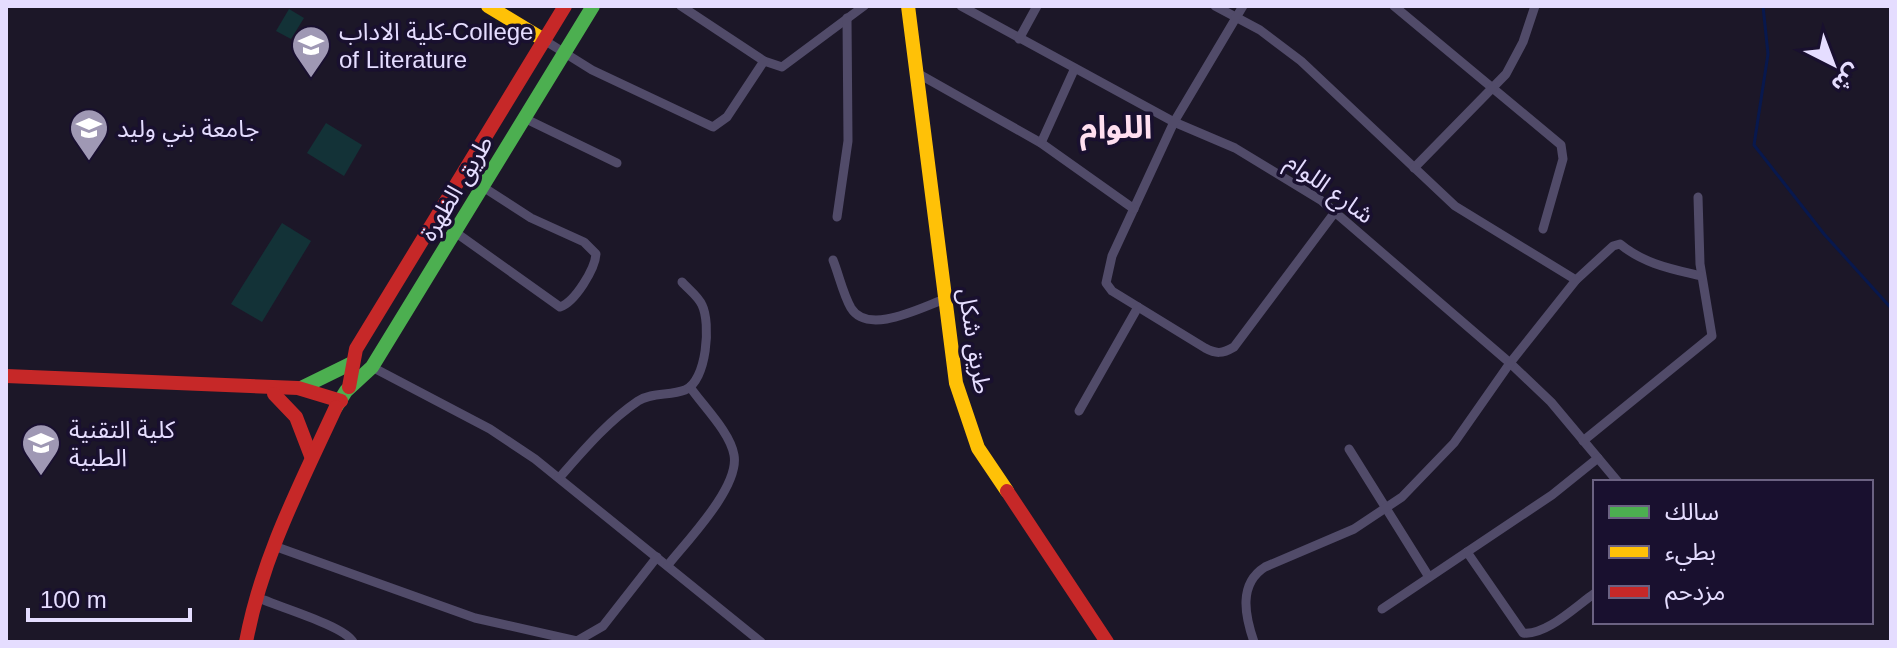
<svg xmlns="http://www.w3.org/2000/svg" width="1897" height="648" viewBox="0 0 1897 648" font-family="Helvetica,'Noto Sans Arabic',sans-serif">
	<rect width="100%" height="100%" fill="#1c1728"/>
	<g fill="#133237">
		<polygon points="289,9 304,18 291,39 276,31"/>
		<polygon points="326,123 362,145 344,176 307,153"/>
		<polygon points="282,223 311,241 262,322 231,304"/>
	</g>
	<g fill="none" stroke-linecap="round" stroke-linejoin="round">
		<polyline stroke="#08184d" stroke-width="3" points="1763,6 1768,54 1754,145 1824,234 1891,308"/>
		<g stroke="#514b69" stroke-width="9">
			<polyline points="681,6 764,61 782,67 864,6"/>
			<polyline points="961,6 1174,122 1235,148 1322,201 1510,363 1551,402 1618,482"/>
			<polyline points="1215,6 1260,30 1301,61 1455,206 1576,280"/>
			<path d="M1243,6L1174,122L1112,256L1106,283L1112,291L1205,348C1216,354 1222,354 1234,347L1335,212"/>
			<polyline points="1394,6 1561,145 1563,159 1543,229"/>
			<polyline points="1019,39 1037,6"/>
			<polyline points="544,40 592,70 713,127 727,117 764,61"/>
			<polyline points="917,73 1041,143 1134,209"/>
			<polyline points="524,118 617,163"/>
			<polyline points="1041,143 1074,70"/>
			<polyline points="1414,168 1506,74 1523,42 1535,6"/>
			<polyline points="837,217 848,141 847,18"/>
			<path d="M455,232L560,307C575,302 595,269 596,254L584,242L531,218L483,187"/>
			<path d="M833,260C839,275 843,294 851,308C868,336 922,307 945,299"/>
			<polyline points="372,367 490,429 535,459 761,642"/>
			<polyline points="1079,411 1138,307"/>
			<polyline points="1583,441 1712,336 1700,264 1698,197"/>
			<polyline points="1349,449 1429,577"/>
			<path d="M559,478C583,451 607,422 638,401C652,392 670,396 685,390C707,381 711,323 702,305C698,296 688,289 682,282"/>
			<polyline points="274,546 475,618 577,641 603,626 657,557"/>
			<path d="M1467,552L1523,633C1546,636 1576,606 1595,593"/>
			<path d="M668,565C686,542 740,487 734,455C730,432 703,406 690,387"/>
			<path d="M264,600C283,608 346,627 353,642"/>
			<polyline points="1382,609 1552,495 1598,458"/>
			<path d="M1254,642C1245,616 1238,584 1265,567L1354,529L1402,497L1454,443L1510,363L1576,280L1613,246L1620,244C1644,264 1672,269 1701,276"/>
		</g>
		<g stroke="#4caf50" stroke-width="14">
			<polyline points="301,388 350,364"/>
			<polyline points="336,407 346,391 372,367 593,6"/>
		</g>
		<g stroke="#ffc107" stroke-width="14">
			<polyline points="488,6 544,40"/>
			<polyline points="908,6 956,383 978,448 1007,491"/>
		</g>
		<g stroke="#c62828" stroke-width="14">
			<polyline points="6,376 298,388 341,401"/>
			<polyline points="349,387 356,349 565,6"/>
			<polyline points="274,394 296,417 311,456"/>
			<polyline points="1007,491 1107,642"/>
			<path d="M246,642C262,557 300,485 336,407"/>
		</g>
	</g>
	<defs>
		<symbol id="university-pin" viewBox="-11 -11 22 30"><path d="M0 17L-7.5 6A9.5 9.5 0 1 1 7.5 6Z" fill="#9f98b4" stroke="#19102f"/><path d="M0-5L7-2L0 1L-7-2ZM-4 1L0 2.5L4 1V4Q0 6-4 4Z" fill="#fff"/></symbol>
	</defs>
	<g fill-rule="evenodd">
		<use href="#university-pin" x="289" y="23" width="44" height="60"/>
		<use href="#university-pin" x="67" y="106" width="44" height="60"/>
		<use href="#university-pin" x="19" y="421" width="44" height="60"/>
	</g>
	<g text-anchor="middle" dominant-baseline="central" stroke-width="7" stroke-linejoin="round" paint-order="stroke">
		<g font-size="24" fill="#e5ddff" stroke="#19102f" text-anchor="start">
			<text x="339" y="31">كلية الاداب-College<tspan x="339" dy="28">of Literature</tspan></text>
			<text x="117" y="128">جامعة بني وليد</text>
			<text x="69" y="429">كلية التقنية<tspan x="69" dy="28">الطبية</tspan></text>
		</g>
		<g font-size="24" fill="#e5ddff" stroke="#19102f">
			<text transform="translate(456 188) rotate(-59)">طريق الظهرة</text>
			<text transform="translate(1330 188) rotate(36)">شارع اللوام</text>
			<text transform="translate(975 341) rotate(81)">طريق شكل</text>
		</g>
		<g font-size="32" font-weight="bold" fill="#ffdff0" stroke="#19102f">
			<text x="1116" y="127">اللوام</text>
		</g>
	</g>
	<rect width="1897" height="648" fill="none" stroke="#e5ddff" stroke-width="16"/>
	<rect x="1593" y="480" width="280" height="144" fill="#19102f" stroke="#6b6282" stroke-width="2"/>
	<rect x="1609" y="506" width="40" height="12" fill="#4caf50" stroke="#6b6282" stroke-width="2"/>
	<text x="1665" y="520" font-size="24" fill="#e5ddff">سالك</text>
	<rect x="1609" y="546" width="40" height="12" fill="#ffc107" stroke="#6b6282" stroke-width="2"/>
	<text x="1665" y="560" font-size="24" fill="#e5ddff">بطيء</text>
	<rect x="1609" y="586" width="40" height="12" fill="#c62828" stroke="#6b6282" stroke-width="2"/>
	<text x="1665" y="600" font-size="24" fill="#e5ddff">مزدحم</text>
	<g transform="translate(1833 64) rotate(138)" stroke="#19102f" stroke-width="6" paint-order="stroke">
	<path d="M0-6L14 30L0 20L-14 30Z" fill="#e5ddff"/>
	<text y="-12" font-size="22" font-weight="bold" text-anchor="middle" fill="#e5ddff">ش</text>
	</g>
	<path d="M28 608v12h162v-12" fill="none" stroke="#e5ddff" stroke-width="4"/>
	<text x="40" y="608" font-size="24" fill="#e5ddff" stroke="#19102f" stroke-width="6" paint-order="stroke">100 m</text>
</svg>
